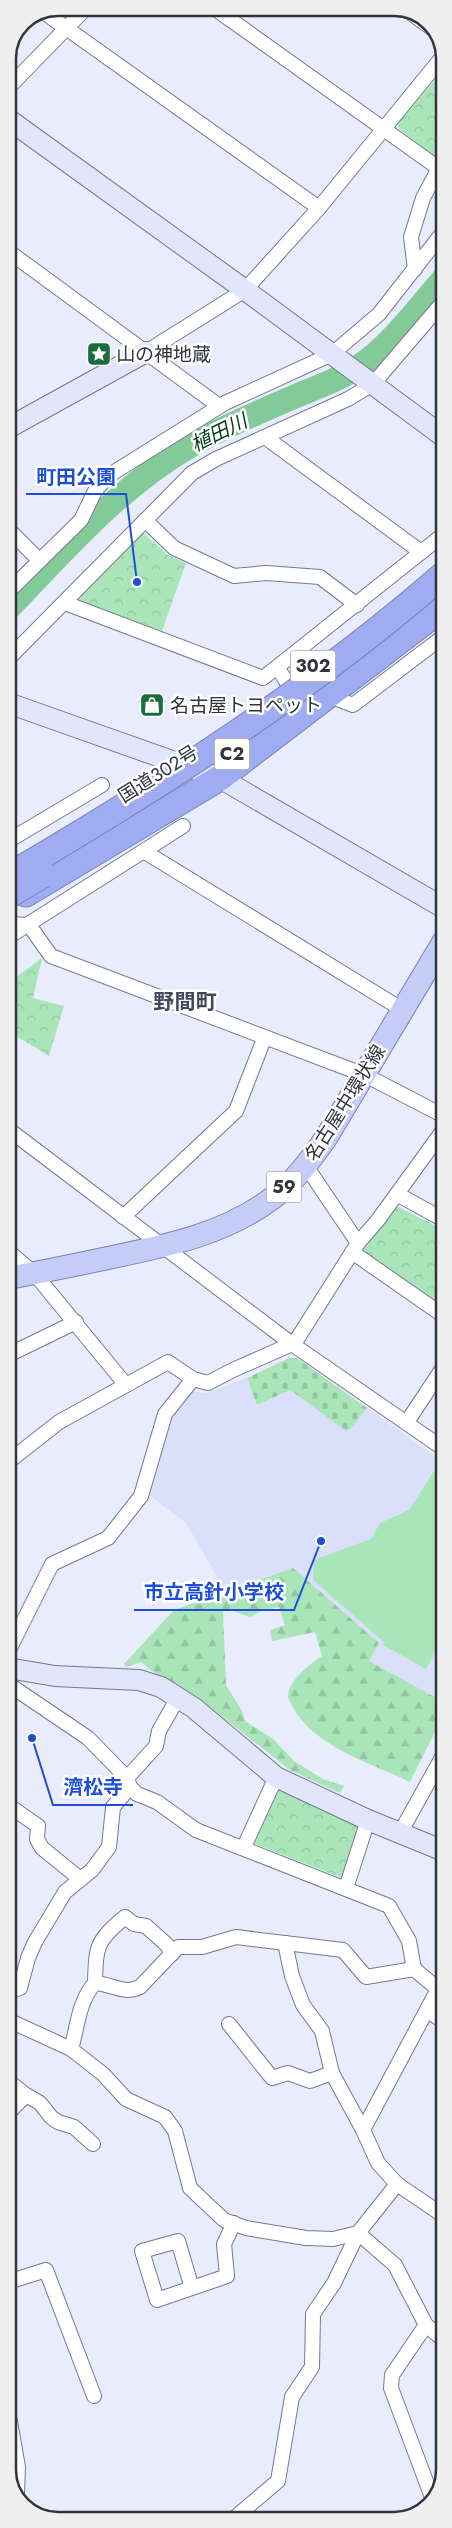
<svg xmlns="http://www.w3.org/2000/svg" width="452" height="2528" viewBox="0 0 452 2528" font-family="Jost,'Noto Sans JP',sans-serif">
	<defs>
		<pattern id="forest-firs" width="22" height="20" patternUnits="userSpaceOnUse" patternTransform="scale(1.25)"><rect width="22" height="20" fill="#aae5b9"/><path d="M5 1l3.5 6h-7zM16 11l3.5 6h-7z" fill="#93c5a0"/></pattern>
		<pattern id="cemetery-stones" width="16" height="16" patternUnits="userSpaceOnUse" patternTransform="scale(1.25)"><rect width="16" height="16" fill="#aae5b9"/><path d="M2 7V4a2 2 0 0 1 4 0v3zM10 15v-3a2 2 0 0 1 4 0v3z" fill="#93c5a0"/></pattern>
		<pattern id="park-crowns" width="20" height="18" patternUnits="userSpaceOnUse" patternTransform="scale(1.25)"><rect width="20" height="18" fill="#aae5b9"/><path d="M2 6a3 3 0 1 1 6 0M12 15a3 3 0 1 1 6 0" fill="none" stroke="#93c5a0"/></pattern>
	</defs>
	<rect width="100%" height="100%" fill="#e9ecfc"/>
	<polygon fill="#dadffa" points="247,1378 257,1405 290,1390 346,1430 351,1428 367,1408 444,1463 444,1702 369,1661 293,1568 226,1592 186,1523 149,1495 169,1422 188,1391 207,1393"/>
	<path fill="url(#forest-firs)" d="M293,1568L379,1643L369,1661L444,1702V1714L410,1782C371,1763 314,1747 292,1706C291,1703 288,1699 288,1696C288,1681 311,1663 322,1656L315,1632L272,1641L270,1630L285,1625L279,1607L261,1611L250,1617L227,1609L223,1611L226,1685L242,1711L245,1721L273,1739L294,1761L323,1779L344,1786L340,1793L290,1770L205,1703L174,1683L161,1678L141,1662L126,1667L124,1664L174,1610Z"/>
	<polygon fill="url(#cemetery-stones)" points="289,1358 297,1358 367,1408 351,1428 346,1431 290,1390 257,1405 247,1378"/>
	<g fill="url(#park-crowns)">
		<polygon points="444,70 444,165 399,129 398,122"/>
		<polygon points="143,533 168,555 186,563 162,631 78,600"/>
		<polygon points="42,958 33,998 64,1006 49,1056 8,1031 8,983"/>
		<polygon points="394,1205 444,1230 444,1307 359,1252"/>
		<polygon points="279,1786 362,1824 342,1878 253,1843"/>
	</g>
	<polygon fill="#aae5b9" points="434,1471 444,1477 444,1637 426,1669 383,1645 384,1642 313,1580 314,1560 371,1539 380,1523 409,1510"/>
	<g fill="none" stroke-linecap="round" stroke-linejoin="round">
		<path stroke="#82ca97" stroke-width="24" d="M8,609C64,551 119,487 190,446C223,427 261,411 296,396C317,387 339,380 358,367C390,346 419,307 444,278"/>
		<defs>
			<g id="street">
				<polyline points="214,8 444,172"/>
				<polyline points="45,13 319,208"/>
				<polyline points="412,14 433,29"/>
				<polyline points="8,88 86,8"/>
				<polyline points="8,251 219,406"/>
				<polyline points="415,269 411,237 423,198 439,168"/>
				<polyline points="146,352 245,290 319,208 444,55"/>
				<polyline points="265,437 421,552"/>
				<polyline points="145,520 174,548 234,576 266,573 320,577 357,605"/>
				<polyline points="8,529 38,559"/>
				<polyline points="8,592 81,520 95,491 108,476 225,403 332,354 379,314 444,231"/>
				<polyline points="65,603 263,678 277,667 288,684"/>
				<polyline points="8,659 192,473 216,459 348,399 373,384 444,301"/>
				<polyline points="277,667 444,534"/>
				<polyline points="327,695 353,705 444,636"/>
				<polyline points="8,841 102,785"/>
				<polyline points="145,852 403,1010"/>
				<polyline points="8,924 29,925 51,956 365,1075 444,1116"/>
				<polyline points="8,937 183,826"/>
				<polyline points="8,1129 292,1344 444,1449"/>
				<polyline points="306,1166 358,1243"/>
				<polyline points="397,1194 444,1220"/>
				<polyline points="123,1217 236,1111 264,1039"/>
				<polyline points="8,1251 34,1273 126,1385"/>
				<polyline points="352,1252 444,1316"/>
				<polyline points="294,1344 358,1243 378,1220 444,1129"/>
				<polyline points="8,1355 76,1322"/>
				<polyline points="407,1422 444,1366"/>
				<polyline points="8,1462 59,1422 168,1362 193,1379 208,1383 233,1370 292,1344"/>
				<polyline points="8,1652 52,1564 108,1538 141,1496 165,1414 193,1379"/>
				<polyline points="14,1688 88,1738 127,1778 130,1787 137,1794 157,1802 196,1830 389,1906 409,1941 414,1969"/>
				<polyline points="127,1778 156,1746 159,1731 179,1696"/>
				<polyline points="8,1805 38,1826 37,1839 42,1848 79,1878"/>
				<polyline points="400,1833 444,1754"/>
				<polyline points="244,1847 276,1777"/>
				<polyline points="346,1888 368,1820"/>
				<polyline points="285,1943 292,1976 303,2005 322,2031 332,2073 363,2130"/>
				<path d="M95,1983C96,1946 96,1941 125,1917L134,1924L146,1926L167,1945L172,1954"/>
				<polyline points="444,1985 438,1989 363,2130 378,2163 397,2184 444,2216"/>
				<polyline points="8,1992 20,1988 28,1958 35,1942 65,1892 92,1870 109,1847 113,1807 130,1787"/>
				<polyline points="427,2010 444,2022"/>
				<polyline points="8,2020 71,2049 103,2074 126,2099 165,2117 175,2131 190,2188 224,2220 246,2228 306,2238 333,2239 358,2233 397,2184"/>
				<polyline points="229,2024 272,2078 288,2073 310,2081 332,2073"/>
				<path d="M71,2049C78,2026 78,2002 95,1983C112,1984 124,1995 140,1987L178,1947H202L236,1937L343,1950L366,1977L414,1969L438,1989"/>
				<polyline points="8,2081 26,2095"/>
				<polyline points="8,2113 26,2095 40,2103 51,2117 58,2122 74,2127 93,2144"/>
				<polyline points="8,2282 46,2270 94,2396"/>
				<polyline points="192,2288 178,2241 142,2251 157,2300 227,2276 224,2244 234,2223"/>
				<polyline points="426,2325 392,2375 391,2388 433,2500"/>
				<polyline points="8,2392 9,2416 18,2467 17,2494"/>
				<polyline points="232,2520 278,2481 292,2397 312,2367 313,2314 334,2283 358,2233 395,2265 426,2325 444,2340"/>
			</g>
			<g id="secondary">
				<polyline points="8,119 245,290 444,437"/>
				<polyline points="8,428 146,352"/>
				<polyline points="8,703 220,778 444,908"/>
				<polyline points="8,1668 55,1676 139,1680 161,1687 194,1708 276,1777 368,1820 444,1851"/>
			</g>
			<path id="primary" d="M8,1278C41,1272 75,1265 108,1258C166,1246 226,1234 274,1197C295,1181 311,1159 326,1138L444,941"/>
			<polyline id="highway" points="26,894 220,778 444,607"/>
		</defs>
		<use href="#street" stroke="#747990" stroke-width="16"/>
		<use href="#secondary" stroke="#747990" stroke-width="22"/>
		<use href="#primary" stroke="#7982b3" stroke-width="24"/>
		<use href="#highway" stroke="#7982b3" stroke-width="27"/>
		<use href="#street" stroke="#fff" stroke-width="14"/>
		<use href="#secondary" stroke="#e2e6fb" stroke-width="20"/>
		<use href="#primary" stroke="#c5cdf7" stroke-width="22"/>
		<use href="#highway" stroke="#9facf2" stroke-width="25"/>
		<defs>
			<g id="highway-bridge">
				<path d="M8,876C160,787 311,690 444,574"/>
				<polyline points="8,896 43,875"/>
			</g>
		</defs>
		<use href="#highway-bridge" stroke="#7982b3" stroke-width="27" stroke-linecap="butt"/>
		<use href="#highway-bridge" stroke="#9facf2" stroke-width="25"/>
	</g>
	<defs>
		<symbol id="sight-square" viewBox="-11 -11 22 22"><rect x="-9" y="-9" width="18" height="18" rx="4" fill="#1b6b3c" stroke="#fff"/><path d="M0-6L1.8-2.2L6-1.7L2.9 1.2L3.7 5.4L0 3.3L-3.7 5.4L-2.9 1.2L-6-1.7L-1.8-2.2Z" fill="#fff"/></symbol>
		<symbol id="shop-square" viewBox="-11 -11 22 22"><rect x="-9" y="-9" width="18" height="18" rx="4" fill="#1b6b3c" stroke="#fff"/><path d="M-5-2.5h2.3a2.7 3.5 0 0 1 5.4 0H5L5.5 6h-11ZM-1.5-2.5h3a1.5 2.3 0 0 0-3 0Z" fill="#fff"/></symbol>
	</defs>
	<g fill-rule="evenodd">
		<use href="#sight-square" x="85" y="340" width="28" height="28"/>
		<use href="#shop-square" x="138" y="691" width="28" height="28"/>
	</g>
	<g text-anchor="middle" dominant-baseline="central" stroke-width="5" stroke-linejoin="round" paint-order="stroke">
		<g fill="#fff" stroke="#707178" stroke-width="1">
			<rect x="290.5" y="650.5" width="45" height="31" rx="4"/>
			<rect x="214.5" y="738.5" width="35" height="31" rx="4"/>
			<rect x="266.5" y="1171.5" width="35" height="31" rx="4"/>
		</g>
		<g font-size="18" font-weight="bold" fill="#32343e">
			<text x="313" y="666">302</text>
			<text x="232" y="754">C2</text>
			<text x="284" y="1187">59</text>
		</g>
		<g font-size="19" fill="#32343e" stroke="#fff" text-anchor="start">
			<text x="116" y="354">山の神地蔵</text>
			<text x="170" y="705">名古屋トヨペット</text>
		</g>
		<g font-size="19" fill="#32343e" stroke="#fff">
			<text transform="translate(158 774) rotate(-32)">国道302号</text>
			<text transform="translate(345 1103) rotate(-58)">名古屋中環状線</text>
		</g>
		<g font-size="20" font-style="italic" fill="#003a1a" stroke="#fff">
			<text transform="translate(219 433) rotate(-26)">植田川</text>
		</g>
		<g font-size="21" font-weight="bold" fill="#44485d" stroke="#fff">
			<text x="185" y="1002">野間町</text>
		</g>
	</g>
	<path d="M0 0H452V2528H0ZM58 16H394A42 42 0 0 1 436 58V2470A42 42 0 0 1 394 2512H58A42 42 0 0 1 16 2470V58A42 42 0 0 1 58 16Z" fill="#efeff0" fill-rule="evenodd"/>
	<path fill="none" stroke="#32343e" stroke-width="2.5" d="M58 16H394A42 42 0 0 1 436 58V2470A42 42 0 0 1 394 2512H58A42 42 0 0 1 16 2470V58A42 42 0 0 1 58 16Z"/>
	<path fill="none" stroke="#1d4ed8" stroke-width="2" d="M137 582L126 494H26M321 1541L294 1610H134M32 1738L53 1805H133"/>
	<g fill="#1d4ed8" stroke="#fff" stroke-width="2">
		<circle cx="137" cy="582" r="5"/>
		<circle cx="321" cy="1541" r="5"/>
		<circle cx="32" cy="1738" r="5"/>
	</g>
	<g font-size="20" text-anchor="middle" font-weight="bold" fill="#1d4ed8" stroke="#fff" stroke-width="5" stroke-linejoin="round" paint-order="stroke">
		<text x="76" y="484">町田公園</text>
		<text x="214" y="1599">市立高針小学校</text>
		<text x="93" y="1794">濟松寺</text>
	</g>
</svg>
